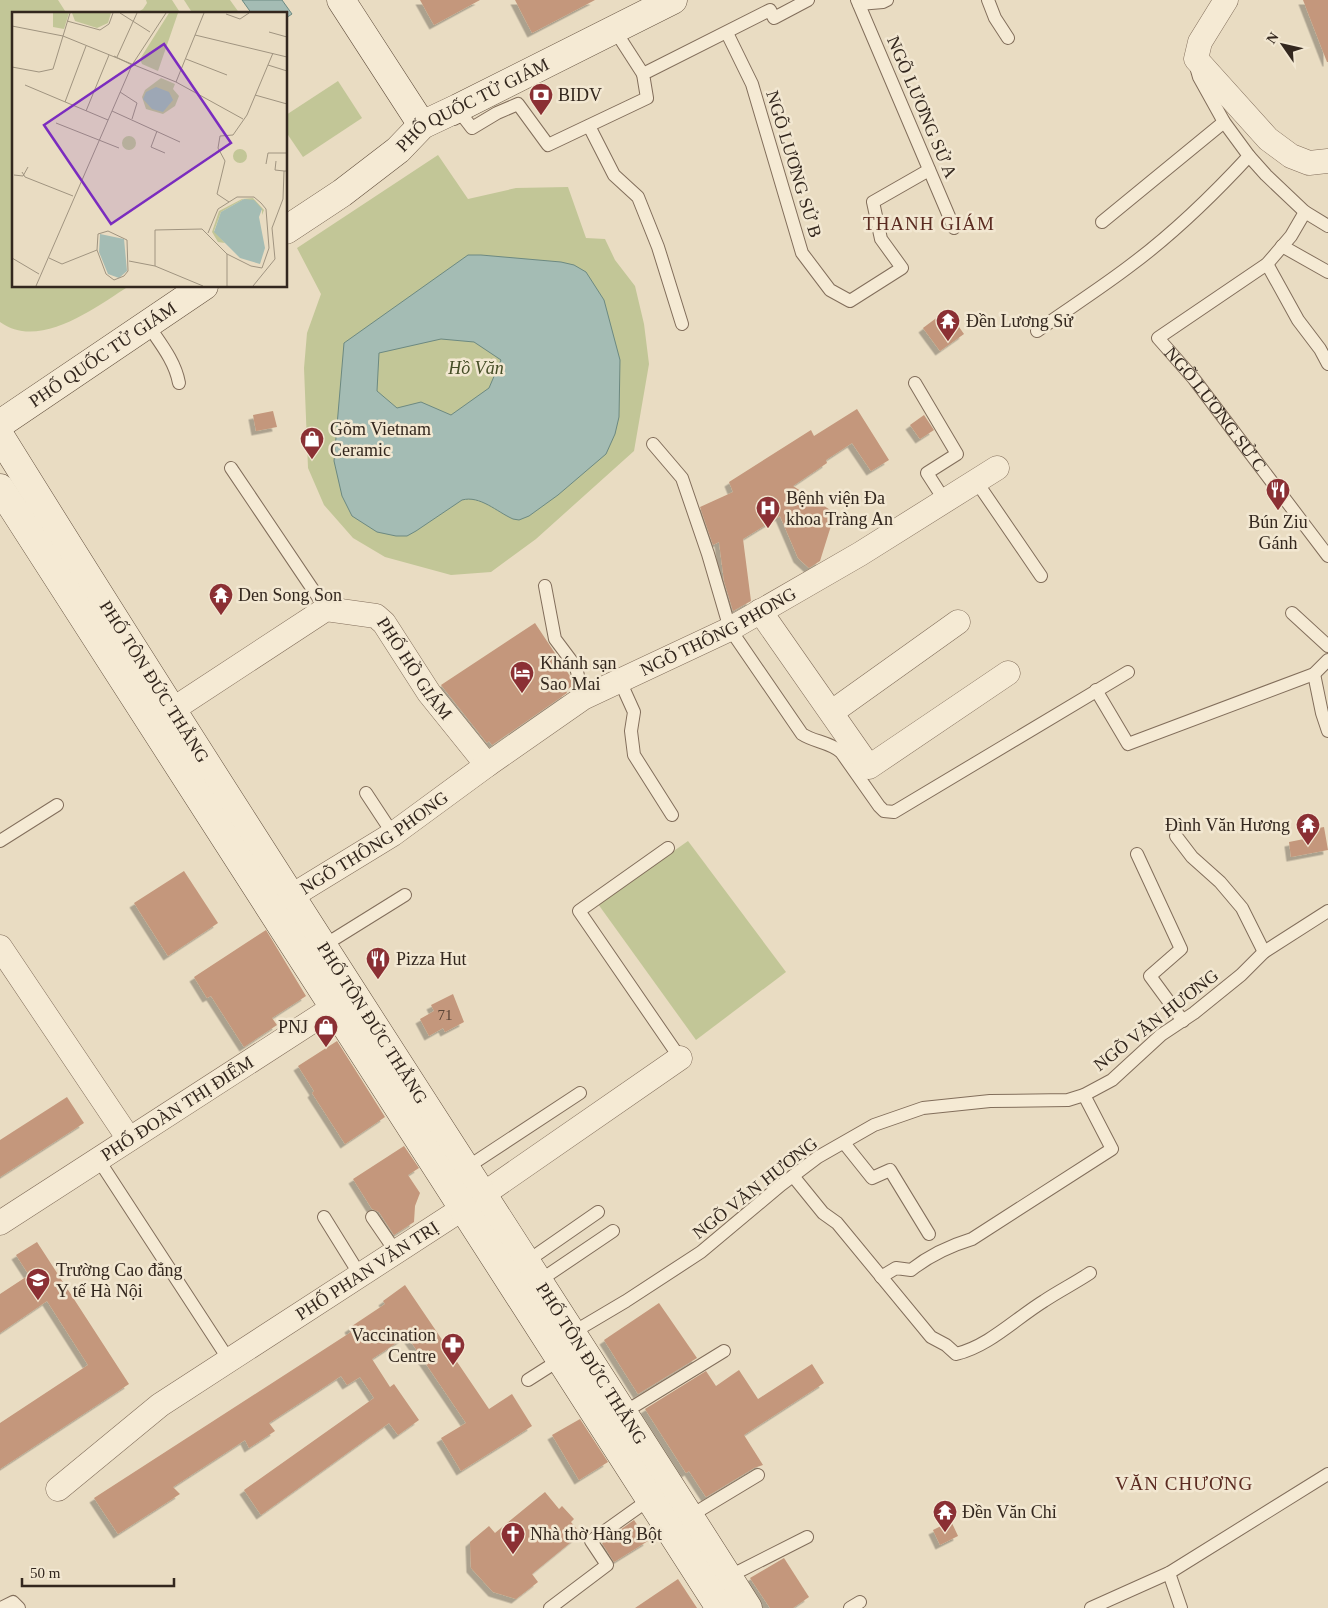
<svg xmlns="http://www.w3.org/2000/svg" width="1328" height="1608" viewBox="0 0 1328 1608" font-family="Georgia,serif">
	<defs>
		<filter id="shadow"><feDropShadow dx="-4.5" dy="4.5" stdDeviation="0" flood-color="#0004"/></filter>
	</defs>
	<rect width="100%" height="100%" fill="#e9dcc2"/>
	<g fill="#c2c697">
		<path d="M0,0H58L67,14H14V286H129C96,307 39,351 0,322Z"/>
		<polygon points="146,0 172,0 181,14 135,14 143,9 147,3"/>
		<polygon points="184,0 230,0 240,14 193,14"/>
		<polygon points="338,81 362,118 303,157 286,132 286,115"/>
		<polygon points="438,155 468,199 516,188 568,187 586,238 605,239 615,260 635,286 644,324 649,364 634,451 536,539 491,572 451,575 385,557 353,538 324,505 308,468 304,368 307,333 321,294 297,248"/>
		<polygon points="688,841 786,972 696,1040 598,904"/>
	</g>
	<g fill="#a4bcb4" stroke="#6c8981" fill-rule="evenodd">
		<polygon points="242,0 282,0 292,14 286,18 286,14 252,14"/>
		<path d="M468,255H481L561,262L574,265L586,272L604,300L620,360L619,417L615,434L606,454L558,495L529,516L519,520L513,519C497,512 480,495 462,500L416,531L407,536H396L377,532L352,516L342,496L334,461L344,343ZM441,339L474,342L501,360L489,388L451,415L421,402L397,408L377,391L379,353Z"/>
	</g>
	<g fill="#c4977b" filter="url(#shadow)">
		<polygon points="420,0 480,0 434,25"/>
		<polygon points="515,0 595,0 532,33"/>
		<polygon points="1303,0 1328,0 1328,62 1327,62"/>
		<polygon points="947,310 964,334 940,351 923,328"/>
		<polygon points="857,409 889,460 871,471 852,443 826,460 827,463 793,486 835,513 820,561 809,568 798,558 780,516 743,539 751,601 733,611 724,581 719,542 713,545 700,507 733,492 729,482 811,430 814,436"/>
		<polygon points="273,411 277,427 256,431 253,415"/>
		<polygon points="924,415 934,430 920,439 910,425"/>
		<polygon points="535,623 570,676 572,686 566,691 567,693 492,745 489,741 487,743 441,685"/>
		<polygon points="1324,827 1328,850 1291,857 1289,842 1309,838 1308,830"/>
		<polygon points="184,871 218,923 168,956 134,903"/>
		<polygon points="266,930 306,996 272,1018 277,1025 244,1047 211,996 207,998 194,977"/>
		<polygon points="453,994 464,1022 445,1032 443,1028 429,1036 420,1019 434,1011 431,1005"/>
		<polygon points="337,1041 385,1117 345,1144 312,1093 314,1091 298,1066"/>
		<polygon points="67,1097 84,1123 0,1177 0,1140"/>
		<polygon points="404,1146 419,1168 408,1175 420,1193 415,1206 414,1222 394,1235 379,1212 372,1209 353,1179"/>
		<polygon points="37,1242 129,1384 0,1469 0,1423 88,1365 47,1301 0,1333 0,1294 29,1275 16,1255"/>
		<polygon points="405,1285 489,1409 512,1394 532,1426 461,1471 441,1438 466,1423 407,1336 372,1359 390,1387 394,1384 419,1420 398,1435 389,1423 261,1515 244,1490 374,1398 360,1377 347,1385 341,1376 269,1423 275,1431 249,1448 245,1440 173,1487 180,1494 118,1534 94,1498 351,1332 349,1328 385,1304 383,1301"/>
		<polygon points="659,1303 697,1358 638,1394 604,1340"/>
		<polygon points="812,1364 824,1383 744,1435 763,1465 754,1468 706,1497 689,1471 686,1473 645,1409 706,1371 716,1386 739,1370 758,1399"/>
		<polygon points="580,1419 608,1462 579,1480 552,1435"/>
		<polygon points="545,1492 559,1509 562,1506 574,1519 571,1522 581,1534 532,1574 538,1582 516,1599 493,1592 471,1568 470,1542 489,1526 495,1533"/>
		<polygon points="634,1520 648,1541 614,1562 602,1543"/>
		<polygon points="951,1521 958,1536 940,1545 933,1530"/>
		<polygon points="784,1558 809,1597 793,1608 770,1608 750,1578"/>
		<polygon points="678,1579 697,1608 635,1608"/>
	</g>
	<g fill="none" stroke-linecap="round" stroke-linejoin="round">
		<defs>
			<g id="lane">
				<polyline points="857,0 954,228"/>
				<polyline points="988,0 995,18 1008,38"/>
				<polyline points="859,4 883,2 887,0"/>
				<polyline points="614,29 643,74"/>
				<polyline points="727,33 752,84 802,253 830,290 850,301 902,268 881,239 873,202 929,170"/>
				<polyline points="1197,70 1199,77 1224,122 1249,156 1266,175 1305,212 1328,226"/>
				<polyline points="454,119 462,115 472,128 497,113 518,104 548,145 647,98 643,74 770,10 774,18 808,0"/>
				<polyline points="589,126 614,175 638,197 658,247 682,324"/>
				<path id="s1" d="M1305,212L1291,236L1267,264L1158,338L1194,379L1328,556"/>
				<polyline points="1102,222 1224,122"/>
				<polyline points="1282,246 1328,272"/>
				<polyline points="1267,264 1298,320 1320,349 1328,364"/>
				<path d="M148,325C160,343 175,361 179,383"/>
				<path d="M1037,331C1068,309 1101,288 1131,265C1174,233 1213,195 1249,156"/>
				<polyline points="915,383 957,454 927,473 945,501"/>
				<path d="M653,444L682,478L708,554L730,629L802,734C814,742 830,742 841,752L879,806L884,811L894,812L1128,672"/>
				<polyline points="231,468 326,609"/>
				<polyline points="976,481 1041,576"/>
				<polyline points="545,586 555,639 576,667 583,698"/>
				<polyline points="1292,613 1328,646"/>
				<polyline points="1314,674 1322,713 1328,731"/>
				<polyline points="620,681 634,712 631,731 634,755 672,815"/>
				<polyline points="1096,690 1128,744 1314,674 1328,660"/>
				<polyline points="366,793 393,834"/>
				<polyline points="1176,836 1192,857 1220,882 1242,908 1264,952"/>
				<polyline points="0,841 57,805"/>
				<polyline points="668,848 579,911 680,1058"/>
				<polyline points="1137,854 1181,949 1150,976 1183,1021"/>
				<polyline points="323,946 405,895"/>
				<polyline points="844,1143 872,1178 890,1170 929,1234"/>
				<polyline points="98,1159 229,1360"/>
				<polyline points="466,1168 580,1093"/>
				<path d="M793,1176L823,1213L837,1223L931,1337L946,1345L956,1354C989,1346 1015,1319 1044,1301C1059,1291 1075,1283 1090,1273"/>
				<polyline points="324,1217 360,1275"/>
				<polyline points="372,1217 396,1252"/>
				<polyline points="526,1262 598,1212"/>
				<path d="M881,1277L896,1268L911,1270C930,1255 949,1246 972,1239L1112,1149L1084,1095"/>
				<polyline points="539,1281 613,1231"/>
				<polyline points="572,1333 626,1301 701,1252 781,1185 818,1157 874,1125 923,1108 990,1101 1068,1100 1084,1095 1112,1080 1161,1035 1194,1013 1241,975 1264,952 1328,911"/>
				<polyline points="528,1380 561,1359"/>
				<polyline points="623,1413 724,1351"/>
				<polyline points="690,1516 758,1475"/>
				<polyline points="1169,1573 1181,1608"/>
				<polyline points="728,1577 807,1537"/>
				<polyline points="1,1608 13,1602 19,1608"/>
				<polyline points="550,1608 607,1565 591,1541 650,1499"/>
				<polyline points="850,1608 860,1602"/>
				<polyline points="1091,1608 1169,1573 1328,1474"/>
			</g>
			<g id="street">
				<polyline points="1226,0 1200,42 1196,59 1268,139 1291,156 1309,163 1328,161"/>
				<polyline points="760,611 869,767 1008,673"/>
				<path id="s2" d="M172,710L326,609L376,616L384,623L429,693L487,765"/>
				<polyline points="832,712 958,622"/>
				<path id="s3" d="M290,897L393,834L487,765L583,698L730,629L860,554L997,468"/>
				<polyline points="0,947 129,1139"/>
				<path id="s4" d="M0,1223L348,998"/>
				<path id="s5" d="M58,1489L160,1405L462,1209L680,1058"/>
			</g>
			<g id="secondary">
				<polyline points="341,0 422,125"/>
				<path id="s6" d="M286,230L342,193L398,150L422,125L458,108L673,0"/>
				<path id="s7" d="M0,424L204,286"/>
				<path id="s8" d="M0,436C245,830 499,1217 748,1608"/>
				<polyline points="0,488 720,1608"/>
			</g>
		</defs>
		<use href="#lane" stroke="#826e5b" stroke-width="14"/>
		<use href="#street" stroke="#826e5b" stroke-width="25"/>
		<use href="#secondary" stroke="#63503e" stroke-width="29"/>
		<use href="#lane" stroke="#f5ead4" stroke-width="12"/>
		<use href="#street" stroke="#f5ead4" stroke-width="24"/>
		<use href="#secondary" stroke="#f5ead4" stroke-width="28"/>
	</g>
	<defs>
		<symbol id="bank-pin" viewBox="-11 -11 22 30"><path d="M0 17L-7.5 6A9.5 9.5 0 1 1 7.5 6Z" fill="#8b3034" stroke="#f2e7d1"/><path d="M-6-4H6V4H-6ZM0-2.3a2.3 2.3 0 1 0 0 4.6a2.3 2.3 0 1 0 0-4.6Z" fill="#fff"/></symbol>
		<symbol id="temple-pin" viewBox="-11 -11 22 30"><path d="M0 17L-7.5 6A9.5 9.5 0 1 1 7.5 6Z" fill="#8b3034" stroke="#f2e7d1"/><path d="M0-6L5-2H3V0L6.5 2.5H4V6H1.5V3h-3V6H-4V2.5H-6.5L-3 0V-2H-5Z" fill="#fff"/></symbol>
		<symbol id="shop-pin" viewBox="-11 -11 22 30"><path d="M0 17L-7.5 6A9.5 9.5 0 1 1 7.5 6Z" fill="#8b3034" stroke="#f2e7d1"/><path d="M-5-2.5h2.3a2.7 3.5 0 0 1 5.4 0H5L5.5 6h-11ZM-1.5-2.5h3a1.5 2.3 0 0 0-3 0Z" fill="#fff"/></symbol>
		<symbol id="restaurant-pin" viewBox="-11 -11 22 30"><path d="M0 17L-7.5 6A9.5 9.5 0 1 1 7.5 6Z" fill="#8b3034" stroke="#f2e7d1"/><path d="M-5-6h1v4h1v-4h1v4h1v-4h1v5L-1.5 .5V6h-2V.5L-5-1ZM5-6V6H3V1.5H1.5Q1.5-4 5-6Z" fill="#fff"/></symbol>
		<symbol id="hospital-pin" viewBox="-11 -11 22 30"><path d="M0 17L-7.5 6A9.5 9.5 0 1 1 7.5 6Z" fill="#8b3034" stroke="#f2e7d1"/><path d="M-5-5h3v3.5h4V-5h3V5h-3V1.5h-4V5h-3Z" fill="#fff"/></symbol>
		<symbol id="hotel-pin" viewBox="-11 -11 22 30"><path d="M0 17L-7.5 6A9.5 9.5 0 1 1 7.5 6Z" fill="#8b3034" stroke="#f2e7d1"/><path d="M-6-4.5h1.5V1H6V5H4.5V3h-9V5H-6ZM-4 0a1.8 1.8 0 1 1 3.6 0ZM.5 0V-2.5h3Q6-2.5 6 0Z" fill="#fff"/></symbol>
		<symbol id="university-pin" viewBox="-11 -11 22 30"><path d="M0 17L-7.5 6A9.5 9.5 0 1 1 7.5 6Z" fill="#8b3034" stroke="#f2e7d1"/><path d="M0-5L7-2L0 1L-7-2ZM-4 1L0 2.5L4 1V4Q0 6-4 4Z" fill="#fff"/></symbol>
		<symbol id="pharmacy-pin" viewBox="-11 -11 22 30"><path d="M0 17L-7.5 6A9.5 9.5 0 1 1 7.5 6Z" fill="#8b3034" stroke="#f2e7d1"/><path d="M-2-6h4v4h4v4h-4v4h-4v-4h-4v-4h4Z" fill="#fff"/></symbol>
		<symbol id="church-pin" viewBox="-11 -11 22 30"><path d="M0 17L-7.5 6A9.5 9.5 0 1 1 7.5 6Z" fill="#8b3034" stroke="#f2e7d1"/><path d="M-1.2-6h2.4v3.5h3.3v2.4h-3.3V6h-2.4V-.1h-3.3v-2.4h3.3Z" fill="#fff"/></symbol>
	</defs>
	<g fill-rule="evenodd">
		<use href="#bank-pin" x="527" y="81" width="28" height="38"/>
		<use href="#temple-pin" x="934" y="307" width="28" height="38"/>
		<use href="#shop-pin" x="298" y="425" width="28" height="38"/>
		<use href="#restaurant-pin" x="1264" y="476" width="28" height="38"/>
		<use href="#hospital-pin" x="754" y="494" width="28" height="38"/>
		<use href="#temple-pin" x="207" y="581" width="28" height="38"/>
		<use href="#hotel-pin" x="508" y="659" width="28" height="38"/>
		<use href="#temple-pin" x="1294" y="811" width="28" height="38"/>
		<use href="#restaurant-pin" x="364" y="945" width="28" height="38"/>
		<use href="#shop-pin" x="312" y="1013" width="28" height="38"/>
		<use href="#university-pin" x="24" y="1266" width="28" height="38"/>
		<use href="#pharmacy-pin" x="439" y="1331" width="28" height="38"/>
		<use href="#temple-pin" x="931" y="1498" width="28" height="38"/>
		<use href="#church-pin" x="499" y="1520" width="28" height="38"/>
	</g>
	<g text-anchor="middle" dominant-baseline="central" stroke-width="5" stroke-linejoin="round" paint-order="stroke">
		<g font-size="15" fill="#574335">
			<text x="445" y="1015">71</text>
		</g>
		<g font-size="18" fill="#33271e" stroke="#f2e7d1" text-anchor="start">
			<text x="558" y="95">BIDV</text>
			<text x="966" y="321">Đền Lương Sử</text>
			<text x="330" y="429">Gõm Vietnam<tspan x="330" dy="21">Ceramic</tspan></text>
			<text x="786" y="498">Bệnh viện Đa<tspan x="786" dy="21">khoa Tràng An</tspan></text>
			<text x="1278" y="522" text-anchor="middle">Bún Ziu<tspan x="1278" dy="21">Gánh</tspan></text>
			<text x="238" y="595">Den Song Son</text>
			<text x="540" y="663">Khánh sạn<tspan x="540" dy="21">Sao Mai</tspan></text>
			<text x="1290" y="825" text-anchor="end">Đình Văn Hương</text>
			<text x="396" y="959">Pizza Hut</text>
			<text x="308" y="1027" text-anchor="end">PNJ</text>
			<text x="56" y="1270">Trường Cao đẳng<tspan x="56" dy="21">Y tế Hà Nội</tspan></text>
			<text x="436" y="1335" text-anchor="end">Vaccination<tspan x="436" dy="21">Centre</tspan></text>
			<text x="962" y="1512">Đền Văn Chỉ</text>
			<text x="530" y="1534">Nhà thờ Hàng Bột</text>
		</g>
		<g font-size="18" fill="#33271e" stroke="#f2e7d1">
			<text stroke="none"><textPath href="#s6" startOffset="226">PHỐ QUỐC TỬ GIÁM</textPath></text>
			<text transform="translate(922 107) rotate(67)">NGÕ LƯƠNG SỬ A</text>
			<text transform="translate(794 164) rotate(73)">NGÕ LƯƠNG SỬ B</text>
			<text stroke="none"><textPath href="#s7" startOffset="124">PHỐ QUỐC TỬ GIÁM</textPath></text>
			<text stroke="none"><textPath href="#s1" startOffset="288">NGÕ LƯƠNG SỬ C</textPath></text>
			<text stroke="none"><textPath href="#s3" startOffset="505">NGÕ THÔNG PHONG</textPath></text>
			<text stroke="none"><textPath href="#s2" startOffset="300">PHỐ HỒ GIÁM</textPath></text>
			<text stroke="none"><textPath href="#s8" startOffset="290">PHỐ TÔN ĐỨC THẮNG</textPath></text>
			<text stroke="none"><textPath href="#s3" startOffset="100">NGÕ THÔNG PHONG</textPath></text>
			<text transform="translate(1156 1020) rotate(-38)">NGÕ VĂN HƯƠNG</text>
			<text stroke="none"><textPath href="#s8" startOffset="695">PHỐ TÔN ĐỨC THẮNG</textPath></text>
			<text stroke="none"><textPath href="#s4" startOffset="211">PHỐ ĐOÀN THỊ ĐIỂM</textPath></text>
			<text transform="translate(755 1188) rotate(-38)">NGÕ VĂN HƯƠNG</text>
			<text stroke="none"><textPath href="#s5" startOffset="379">PHỐ PHAN VĂN TRỊ</textPath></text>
			<text stroke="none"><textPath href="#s8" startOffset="1100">PHỐ TÔN ĐỨC THẮNG</textPath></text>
		</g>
		<g font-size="18" font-style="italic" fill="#454d26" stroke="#f2e7d1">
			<text x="476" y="368">Hồ Văn</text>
		</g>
		<g font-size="19" letter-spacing="1" fill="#5b2b21" stroke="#f2e7d1">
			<text x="929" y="223">THANH GIÁM</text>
			<text x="1184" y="1483">VĂN CHƯƠNG</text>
		</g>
	</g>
	<g transform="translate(12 12)">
		<rect width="275" height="275" fill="#e9dcc2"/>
		<path d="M41,1H57L52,17L41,15ZM60,1H99L96,11L85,16L63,9ZM157,1H166L146,59L130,52L128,47ZM149,66L163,72L161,77L167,84L163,94L151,102L134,97L130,85L133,78ZM110 131a7 7 0 1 1 14 0a7 7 0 1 1-14 0ZM221 144a7 7 0 1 1 14 0a7 7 0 1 1-14 0ZM241,186L252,198L250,203V198L232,187L209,200L202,219L213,231L206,230L200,220L207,199L230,187Z" fill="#c2c697"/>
		<path d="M144,75L157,80L161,88L151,100L140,97L131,87L134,80ZM232,187L242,188L250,197L247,205L253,236L248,252L228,246L202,220L209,200ZM88,222L112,227L115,259L107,266L96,262L87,240Z" fill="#a4bcb4"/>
		<path fill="none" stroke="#a09480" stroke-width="1" d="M108,1L138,20M214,2L228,7L237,1M55,9L88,18L97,12L101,1M0,14L51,24L164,70L231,107M257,20L275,25M183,23L275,45M102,44L120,53M105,45L125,1M174,47L215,63M256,53L275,59M0,55L27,60L41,57L58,1M164,70L192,1M13,73L96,108M108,80L125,91L120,107M243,83L275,92M53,90L74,34M74,99L97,43M100,99L168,130M44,111L107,136M145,119L139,135L153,141M264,149L263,158L272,159M254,152L256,141H274M10,160L13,165L61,184M2,163L11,164L16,155M217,190L205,182L213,149L206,136L208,124L221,123L235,103L261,41M96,219L115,228L116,259L112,264L102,268L94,262L85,238L86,222ZM196,221L206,197L225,185H242L249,191L254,197L257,236L250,256L239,254L215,242M0,246L27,262M37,246L50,252L85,238M117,249L143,254L191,274M143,254V218L190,217L215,242V274M24,274L120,53L154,1M241,274L263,247L260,216L271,187L272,159H275"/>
		<path fill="#7b2cbf" fill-opacity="0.15" stroke="#7b2cbf" stroke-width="2.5" d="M152,32L219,131L99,212L32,113Z"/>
		<rect width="275" height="275" fill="none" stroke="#33271e" stroke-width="2.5"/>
	</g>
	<g transform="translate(1283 45) rotate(304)" stroke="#f2e7d1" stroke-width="4" paint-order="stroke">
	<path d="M0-4L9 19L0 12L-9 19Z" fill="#33271e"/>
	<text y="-8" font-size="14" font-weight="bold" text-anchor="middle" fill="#33271e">N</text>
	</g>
	<path d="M22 1578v8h152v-8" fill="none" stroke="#33271e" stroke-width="2.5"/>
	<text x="30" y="1578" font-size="15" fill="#33271e" stroke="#f2e7d1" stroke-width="4" paint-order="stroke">50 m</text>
</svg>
